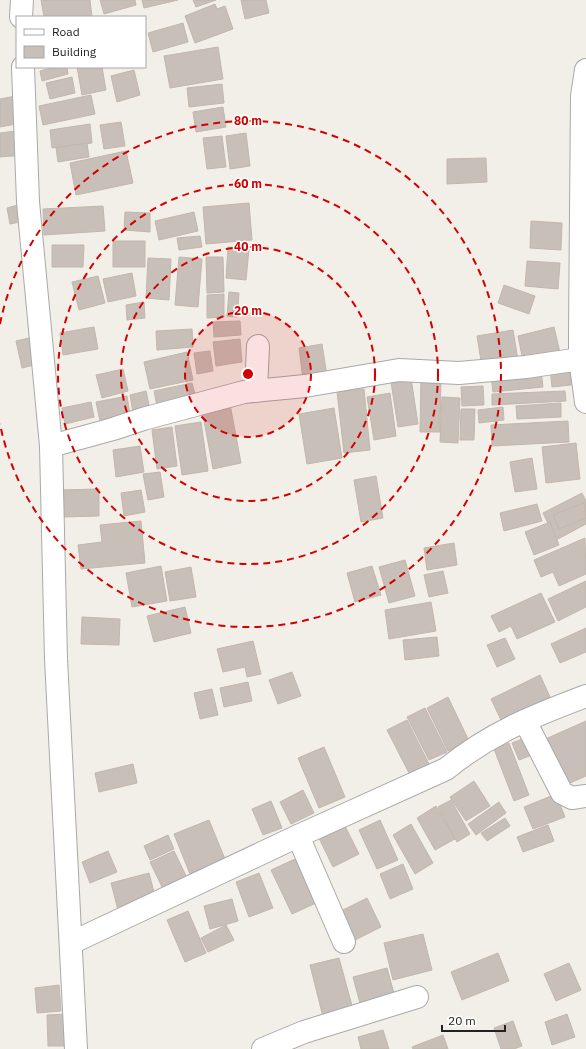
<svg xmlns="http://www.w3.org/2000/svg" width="586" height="1049" viewBox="0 0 586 1049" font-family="'IBM Plex Sans',sans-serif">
	<rect width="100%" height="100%" fill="#f2efe9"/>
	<g fill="#c7bfb8" stroke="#c4b6ab">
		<polygon points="41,0 90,0 92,17 44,17"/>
		<polygon points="100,0 135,0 136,5 104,14"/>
		<polygon points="142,0 178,0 144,8"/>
		<polygon points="193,0 216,0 196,7"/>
		<polygon points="241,0 266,0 269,13 245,19"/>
		<polygon points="215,4 217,9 225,6 233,29 195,43 185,16"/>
		<polygon points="183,23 188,42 153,52 148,33"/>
		<polygon points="218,47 223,79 170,88 164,56"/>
		<polygon points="55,67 67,67 68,74 42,81 40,71"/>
		<polygon points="77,67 102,67 106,90 82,95"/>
		<polygon points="134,70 140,95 117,102 111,76"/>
		<polygon points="72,77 75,93 50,99 46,83"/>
		<polygon points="222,84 224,103 189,107 187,88"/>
		<polygon points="91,95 95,114 43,125 39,106"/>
		<polygon points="16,96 21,123 0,127 0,99"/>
		<polygon points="223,107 226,127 196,132 193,112"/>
		<polygon points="121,122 125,146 104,149 100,125"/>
		<polygon points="90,124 92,143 52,148 50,130"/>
		<polygon points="23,130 25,155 0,157 0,133"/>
		<polygon points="246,133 250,166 230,169 226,136"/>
		<polygon points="222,136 226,167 207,169 203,138"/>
		<polygon points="87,143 89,157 58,162 56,148"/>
		<polygon points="126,151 133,183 76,195 70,163"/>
		<polygon points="486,158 487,182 447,184 447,159"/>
		<polygon points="249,203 252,240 206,244 203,207"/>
		<polygon points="21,204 25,221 10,224 7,208"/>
		<polygon points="103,206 105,231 44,235 43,209"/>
		<polygon points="125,212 150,213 150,232 124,230"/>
		<polygon points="194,212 198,231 159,240 155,221"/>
		<polygon points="531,221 562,223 561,250 530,248"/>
		<polygon points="200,236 202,247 179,250 177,238"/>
		<rect x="113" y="241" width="32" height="26"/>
		<polygon points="52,245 84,245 83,267 52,267"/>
		<polygon points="228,247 249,249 246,280 226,278"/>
		<polygon points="179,257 202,259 198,307 175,305"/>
		<polygon points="206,257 223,257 224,292 207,293"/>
		<polygon points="148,258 171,259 169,300 146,298"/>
		<polygon points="527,261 560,263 558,289 525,286"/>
		<polygon points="132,273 136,296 108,302 103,279"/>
		<polygon points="98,276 105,303 79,310 72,282"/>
		<polygon points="504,285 535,296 529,314 498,303"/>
		<polygon points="229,292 239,293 237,317 227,316"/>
		<polygon points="224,294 224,317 207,318 207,295"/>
		<polygon points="144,302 145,318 127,320 126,305"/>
		<polygon points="240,321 241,335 214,337 213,322"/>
		<polygon points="94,327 98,349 63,355 60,333"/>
		<polygon points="554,327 560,353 523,361 518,336"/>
		<polygon points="192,329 193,347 157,350 156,331"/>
		<polygon points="513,330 518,360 482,367 477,336"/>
		<polygon points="33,337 38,364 22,368 16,341"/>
		<polygon points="240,339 242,362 216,366 213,342"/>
		<polygon points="322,344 327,376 303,380 299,348"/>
		<polygon points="210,351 213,371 197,374 194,353"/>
		<polygon points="187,352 193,380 150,389 144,362"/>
		<polygon points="569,366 571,385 552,387 550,368"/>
		<polygon points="123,369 128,391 102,398 96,375"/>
		<polygon points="541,371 543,387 493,392 491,376"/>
		<polygon points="421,374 441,374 440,432 420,432"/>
		<polygon points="411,378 418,424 398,427 391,382"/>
		<polygon points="192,383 196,398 157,406 154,391"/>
		<polygon points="483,386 484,405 462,406 461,387"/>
		<polygon points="364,389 370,450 344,453 337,392"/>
		<polygon points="146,391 150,410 133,413 130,395"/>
		<polygon points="565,391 566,401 492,405 492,394"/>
		<polygon points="390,393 396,436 374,440 367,397"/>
		<polygon points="127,396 130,415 100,421 96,402"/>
		<polygon points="442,397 460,398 458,443 440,442"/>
		<polygon points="91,402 94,417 65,424 62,408"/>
		<polygon points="561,403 561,417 517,419 516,406"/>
		<polygon points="230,404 241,463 213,469 202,410"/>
		<polygon points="503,407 504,420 479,423 478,410"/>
		<polygon points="334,408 342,458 307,464 299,414"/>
		<polygon points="461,409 475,409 474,440 460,440"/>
		<polygon points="568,421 569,442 492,446 491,425"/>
		<polygon points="201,422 208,471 182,475 175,426"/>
		<polygon points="172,427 177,466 157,469 152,430"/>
		<polygon points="576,443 580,479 546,483 542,447"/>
		<polygon points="140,446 144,472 116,477 113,450"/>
		<polygon points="532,458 537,489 515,492 510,462"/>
		<polygon points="160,472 164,497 148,500 143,474"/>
		<polygon points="376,476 383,518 361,522 354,480"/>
		<polygon points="99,489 99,516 61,517 61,490"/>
		<polygon points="141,490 145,512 124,516 121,493"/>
		<polygon points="582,493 586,501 586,524 556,540 543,513"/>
		<polygon points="584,503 586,518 559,529 553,515"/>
		<polygon points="537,504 542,521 504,531 500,513"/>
		<polygon points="141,521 145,563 81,569 78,545 102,542 100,525"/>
		<polygon points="550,522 559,545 534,555 525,532"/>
		<polygon points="585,538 586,574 559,586 553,572 541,577 534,560"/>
		<polygon points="454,543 457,565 427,570 424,548"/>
		<polygon points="405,560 415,596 389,603 379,567"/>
		<polygon points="161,566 167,601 132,607 126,573"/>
		<polygon points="372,566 381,595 355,602 347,573"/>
		<polygon points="191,567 196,597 170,601 165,572"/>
		<polygon points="443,571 448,593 429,597 424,575"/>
		<polygon points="586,581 586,607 558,621 548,599"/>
		<polygon points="541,593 555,622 517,639 511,626 499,632 491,616"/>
		<polygon points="431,602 436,631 389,639 385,610"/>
		<polygon points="185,607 191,633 154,642 147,616"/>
		<polygon points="82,617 120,619 119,645 81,644"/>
		<polygon points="586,628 586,652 560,663 551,644"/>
		<polygon points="437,637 439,656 405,660 403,640"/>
		<polygon points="505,638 515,659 497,667 487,645"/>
		<polygon points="253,641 261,674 247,677 245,667 223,672 217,649"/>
		<polygon points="292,672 301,696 278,704 269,680"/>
		<polygon points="540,675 550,697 501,720 491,699"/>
		<polygon points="248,682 252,701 224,707 220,688"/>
		<polygon points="212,689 218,715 200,719 194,693"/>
		<polygon points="448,697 469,741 448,751 427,708"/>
		<polygon points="425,708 447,752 429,760 407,717"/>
		<polygon points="407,720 430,766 410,775 387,730"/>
		<polygon points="586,721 586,776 561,787 541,741"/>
		<polygon points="530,736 537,753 519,760 512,743"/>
		<polygon points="509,743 529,795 514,801 494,749"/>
		<polygon points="324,747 345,797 319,808 298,758"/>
		<polygon points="133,764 137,783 99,792 95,773"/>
		<polygon points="474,781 490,806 466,821 450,797"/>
		<polygon points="303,790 314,813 291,824 280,802"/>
		<polygon points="556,794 565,817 533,829 524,807"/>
		<polygon points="451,800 470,834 457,842 438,807"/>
		<polygon points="271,801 282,828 263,835 252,809"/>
		<polygon points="499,802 506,813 476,835 468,824"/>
		<polygon points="436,806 455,839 435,850 417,818"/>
		<polygon points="505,818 510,826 487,841 481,833"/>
		<polygon points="209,820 225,859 190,874 174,834"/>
		<polygon points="380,820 398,860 377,869 359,830"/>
		<polygon points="343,822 359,854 333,867 317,834"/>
		<polygon points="411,824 433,863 415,874 393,835"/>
		<polygon points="548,825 554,841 523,852 517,837"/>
		<polygon points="168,835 174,849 150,860 144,846"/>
		<polygon points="108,851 117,872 90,883 82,862"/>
		<polygon points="174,851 188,880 164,891 150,862"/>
		<polygon points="295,859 316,903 292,914 271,870"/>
		<polygon points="403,864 413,889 390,899 380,874"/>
		<polygon points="149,873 156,900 118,910 111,883"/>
		<polygon points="259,873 273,908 249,917 236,882"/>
		<polygon points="367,898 381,927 353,941 339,912"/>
		<polygon points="232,899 238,921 210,929 204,906"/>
		<polygon points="188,911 206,953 185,962 167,920"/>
		<polygon points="226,925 234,940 208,952 201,938"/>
		<polygon points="423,934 432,970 393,980 384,943"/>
		<polygon points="498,953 509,981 462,1000 451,972"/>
		<polygon points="339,958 354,1013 324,1021 310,965"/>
		<polygon points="569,963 581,990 556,1001 544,974"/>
		<polygon points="387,968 395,997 361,1007 353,977"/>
		<polygon points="59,985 61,1011 37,1013 35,988"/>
		<polygon points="66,1014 68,1046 48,1046 47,1015"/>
		<polygon points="567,1014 575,1037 552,1045 545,1022"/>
		<polygon points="513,1021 522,1046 514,1049 501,1049 494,1028"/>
		<polygon points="383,1030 389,1049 361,1049 358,1037"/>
		<polygon points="443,1035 448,1049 413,1049 412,1047"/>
	</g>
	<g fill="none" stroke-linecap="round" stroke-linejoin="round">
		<defs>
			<g id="minor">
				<polyline points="21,17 22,0"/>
				<polyline points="23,67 28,202 51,446 56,659 76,1049"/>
				<polyline points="256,391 258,346"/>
				<polyline points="51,446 113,429 143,419 244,392 305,386 399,370 459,373 526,367 580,359"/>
				<polyline points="525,721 562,793 572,798 586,796"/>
				<polyline points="298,836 344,942"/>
				<path d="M71,943L298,836L446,769C490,733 533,716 586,696"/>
				<polyline points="263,1049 304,1032 417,997"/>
			</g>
			<polyline id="tertiary" points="586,70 582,96 580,334 580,359 586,402"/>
		</defs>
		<use href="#minor" stroke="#a9a9a9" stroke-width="24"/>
		<use href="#tertiary" stroke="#a9a9a9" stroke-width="24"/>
		<use href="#minor" stroke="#fff" stroke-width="22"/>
		<use href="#tertiary" stroke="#fff" stroke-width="22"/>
	</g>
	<circle cx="248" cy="374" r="63" fill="#d40000" fill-opacity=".12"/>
	<g fill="none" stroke="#d40000" stroke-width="2" stroke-dasharray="7 5">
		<circle cx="248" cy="374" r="63"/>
		<circle cx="248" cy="374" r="127"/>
		<circle cx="248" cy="374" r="190"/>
		<path d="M0 324A253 253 0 1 1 0 424"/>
	</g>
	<circle cx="248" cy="374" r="6" fill="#d40000" stroke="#fff" stroke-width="2"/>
	<g font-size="12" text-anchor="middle" font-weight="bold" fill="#d40000" stroke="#fff" stroke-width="3" stroke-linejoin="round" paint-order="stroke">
		<text x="248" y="125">80 m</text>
		<text x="248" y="188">60 m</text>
		<text x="248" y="251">40 m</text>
		<text x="248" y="315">20 m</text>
	</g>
	<rect x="16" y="16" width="130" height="52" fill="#ffffff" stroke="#a7a7a7"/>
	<rect x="24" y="29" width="20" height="6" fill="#ffffff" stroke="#a7a7a7"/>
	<text x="52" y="36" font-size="12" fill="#222222">Road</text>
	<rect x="24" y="46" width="20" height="12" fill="#c7bfb8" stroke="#a7a7a7"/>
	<text x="52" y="56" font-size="12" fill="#222222">Building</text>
	<path d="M442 1025v6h63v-6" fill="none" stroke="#222222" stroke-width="2"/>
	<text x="448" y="1025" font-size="12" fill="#222222" stroke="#ffffff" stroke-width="3" paint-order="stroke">20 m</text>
</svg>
